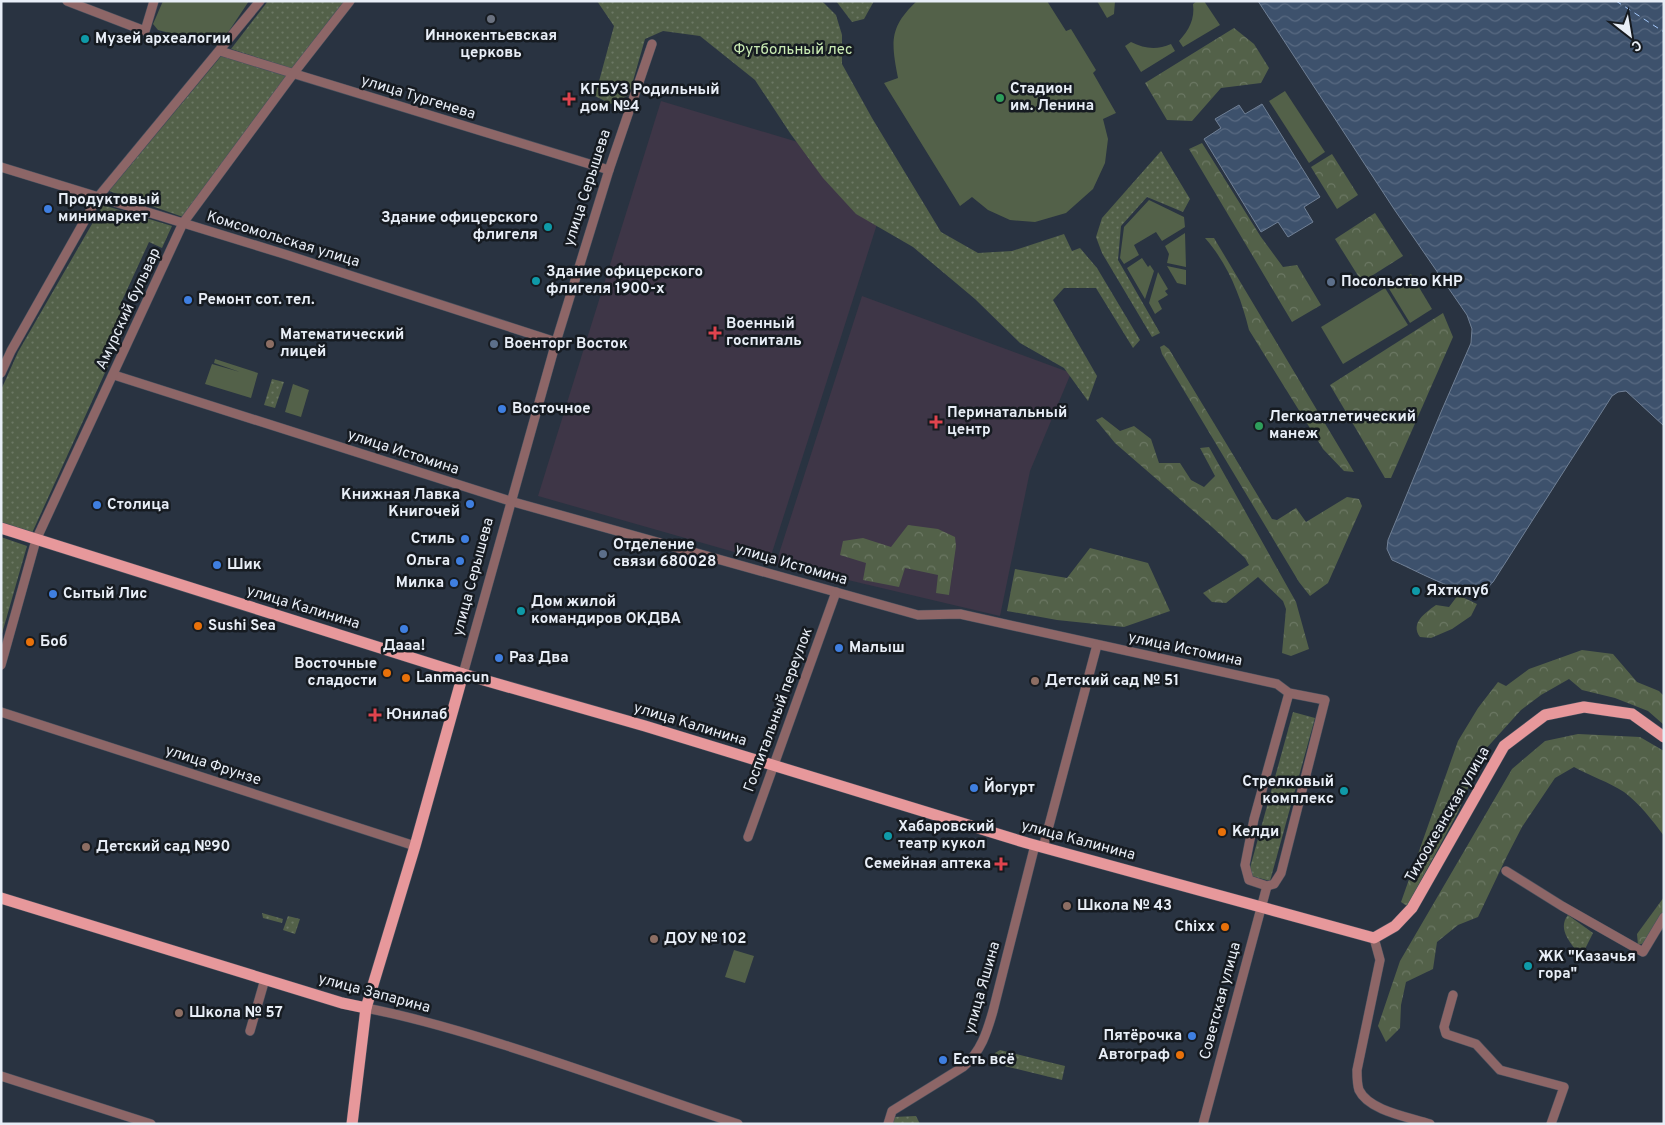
<svg xmlns="http://www.w3.org/2000/svg" width="1665" height="1125" viewBox="0 0 1665 1125" font-family="Overpass,sans-serif">
	<defs>
		<pattern id="forest-crowns" width="20" height="18" patternUnits="userSpaceOnUse" patternTransform="scale(1.25)"><rect width="20" height="18" fill="#536149"/><path d="M2 6a3 3 0 1 1 6 0M12 15a3 3 0 1 1 6 0" fill="none" stroke="#6c7864"/></pattern>
		<pattern id="park-dots" width="8" height="8" patternUnits="userSpaceOnUse" patternTransform="scale(1.25)"><rect width="8" height="8" fill="#536149"/><path d="M2 2h.1M6 6h.1" fill="none" stroke="#6c7864" stroke-width="1.8" stroke-linecap="round"/></pattern>
		<pattern id="water-waves" width="16" height="10" patternUnits="userSpaceOnUse" patternTransform="scale(1.25)"><rect width="16" height="10" fill="#3d516c"/><path d="M0 5q4-4 8 0t8 0" fill="none" stroke="#596a82"/></pattern>
	</defs>
	<rect width="100%" height="100%" fill="#293341"/>
	<g fill="#3e3647">
		<polygon points="661,101 894,171 769,562 538,496"/>
		<polygon points="862,296 1071,373 1030,471 1000,616 776,563"/>
	</g>
	<g fill="#536149">
		<polygon points="163,1 249,1 219,46 158,30 153,24"/>
		<path d="M917,1H1047L1066,31L1071,29L1096,70L1093,73L1116,113L1103,119L1108,139L1105,163L1093,189L1066,213L1035,222L1010,220L988,210L972,197L960,206L884,83L898,78C891,42 889,27 917,1Z"/>
		<polygon points="1097,1 1115,1 1114,14 1107,18"/>
		<path d="M1197,1H1204L1220,25L1183,47L1179,41C1189,30 1195,19 1193,4Z"/>
		<path d="M1131,42C1145,49 1157,50 1171,44L1175,51L1141,72L1125,46Z"/>
		<polygon points="1285,91 1325,152 1309,163 1269,101"/>
		<polygon points="1149,200 1184,217 1185,227 1162,241 1156,232 1134,245 1139,255 1124,264 1120,258 1124,227"/>
		<polygon points="1185,233 1186,267 1167,263 1169,254 1165,246"/>
		<polygon points="1142,258 1148,267 1150,265 1154,271 1145,299 1127,268"/>
		<polygon points="1167,266 1186,270 1186,285 1177,283"/>
		<polygon points="1158,272 1168,289 1165,291 1168,295 1158,301 1162,309 1155,314 1149,303"/>
		<polygon points="1411,274 1432,309 1410,323 1388,287"/>
		<polygon points="1385,288 1408,325 1343,364 1321,327"/>
		<polygon points="215,359 258,373 251,398 205,384 212,364 240,372 214,363"/>
		<polygon points="293,384 309,390 301,417 285,412"/>
		<polygon points="734,950 754,956 745,983 725,977"/>
	</g>
	<g fill="url(#forest-crowns)">
		<polygon points="1234,28 1254,44 1269,68 1261,83 1221,88 1192,121 1167,120 1145,83"/>
		<polygon points="1202,143 1261,237 1283,267 1297,265 1321,305 1292,322 1189,149"/>
		<polygon points="1332,154 1358,195 1337,209 1311,167"/>
		<polygon points="1375,213 1403,256 1362,282 1335,239"/>
		<path d="M1205,238H1214L1354,472L1344,471L1323,449L1249,330C1241,297 1228,264 1205,238Z"/>
		<polygon points="1443,313 1453,337 1391,478 1385,478 1330,385"/>
		<polygon points="1164,345 1169,349 1272,519 1277,520 1296,508 1306,522 1347,497 1359,499 1362,506 1328,583 1310,596 1299,582 1162,354 1160,347"/>
		<polygon points="1102,417 1120,431 1134,426 1151,439 1159,463 1180,463 1191,480 1204,487 1215,476 1200,448 1209,447 1296,602 1309,649 1291,656 1282,653 1286,609 1283,601 1258,577 1226,603 1212,602 1203,593 1249,565 1245,558 1212,527 1131,457 1115,443 1096,420"/>
		<polygon points="908,525 938,529 955,537 956,546 949,595 936,593 938,575 905,568 899,587 863,580 866,563 840,555 843,541 863,538 891,547"/>
		<polygon points="1090,548 1148,563 1170,611 1124,627 1057,620 1007,611 1015,569 1067,578"/>
		<path d="M1458,595L1477,604L1471,616L1452,629L1431,638L1420,637C1410,623 1425,613 1436,605L1449,607Z"/>
		<polygon points="1582,650 1613,654 1637,682 1659,691 1664,696 1664,725 1648,711 1615,698 1582,690 1569,679 1541,695 1521,710 1483,752 1458,812 1407,906 1401,902 1458,741 1478,708 1498,682 1506,686 1529,669"/>
		<path d="M1578,734L1640,737L1664,751V836C1653,821 1639,803 1624,792C1609,782 1590,776 1574,767L1555,778L1522,827L1507,856L1478,917L1458,925L1437,942L1433,969L1406,982L1401,1005L1400,1028L1386,1042L1378,1026L1400,961L1512,769L1545,741Z"/>
		<polygon points="1664,897 1664,928 1651,941 1638,945 1637,934"/>
	</g>
	<g fill="url(#park-dots)">
		<polygon points="268,1 347,1 293,69 231,49"/>
		<polygon points="597,1 822,1 836,15 842,35 842,64 872,118 941,232 978,253 1012,251 1064,234 1072,251 1080,248 1097,268 1140,340 1133,348 1096,288 1064,288 1053,300 1097,376 1088,401 1064,368 1020,343 975,299 913,247 856,214 823,178 790,133 755,80 700,36 663,31 645,39 629,95 611,104 595,96 614,26"/>
		<polygon points="836,1 874,1 864,19 852,22"/>
		<polygon points="222,55 287,76 183,217 109,191"/>
		<polygon points="1161,151 1190,199 1183,212 1147,197 1121,226 1118,260 1160,333 1152,337 1102,253 1096,237 1102,218"/>
		<polygon points="103,205 172,226 162,248 149,242 121,303 134,309 32,533 1,522 1,390 18,352"/>
		<polygon points="272,379 284,382 275,408 264,405"/>
		<polygon points="1,537 27,546 1,637"/>
		<polygon points="1293,712 1315,718 1270,881 1248,875"/>
		<polygon points="262,913 283,919 282,923 263,918"/>
		<path d="M1568,915L1593,933L1581,957C1573,945 1556,930 1568,915Z"/>
		<polygon points="288,916 300,919 295,934 283,930"/>
		<polygon points="1000,1050 1065,1066 1062,1080 996,1064 993,1059 995,1053"/>
		<polygon points="916,1116 920,1124 891,1124 893,1117"/>
	</g>
	<g fill="url(#water-waves)" stroke="#708096">
		<path d="M1258,1H1664V426L1626,391L1618,392L1612,396L1493,582C1489,586 1486,591 1481,592C1463,597 1411,568 1392,560L1387,549L1388,540L1441,412L1471,343L1472,329L1467,315L1394,209Z"/>
		<polygon points="1262,104 1320,197 1304,207 1313,222 1288,237 1278,222 1261,232 1204,139 1221,128 1215,119 1239,105 1245,114"/>
	</g>
	<g fill="none" stroke-linecap="round" stroke-linejoin="round">
		<polyline stroke="#a6cafd" stroke-width="1" stroke-dasharray="6 5" stroke-linecap="butt" points="1616,1 1664,32"/>
		<defs>
			<g id="minor">
				<polyline points="67,1 145,31 154,1"/>
				<polyline points="220,51 609,170"/>
				<polyline points="1,167 284,254 556,342"/>
				<polyline points="1,373 11,351 98,197 260,1"/>
				<polyline points="114,375 510,501 918,615 960,614 1277,684 1289,693 1325,700 1281,873 1274,884 1267,886 1249,880 1245,865 1254,819 1289,693"/>
				<polyline points="1,665 36,540 183,223 293,74 350,1"/>
				<polyline points="463,674 556,342 609,170 652,44"/>
				<polyline points="1,712 415,846"/>
				<polyline points="748,837 836,592"/>
				<polyline points="1043,848 1097,645"/>
				<polyline points="1506,871 1562,906 1643,952 1664,917"/>
				<path d="M1374,938L1380,960L1357,1070C1357,1076 1357,1084 1359,1090C1369,1111 1409,1117 1430,1124"/>
				<polyline points="1453,995 1444,1027 1446,1034 1476,1044 1500,1070 1564,1087 1551,1124"/>
				<path d="M366,1008C412,1017 457,1030 501,1044C581,1069 659,1098 738,1124"/>
				<polyline points="250,1031 265,979"/>
				<polyline points="1,1076 151,1124"/>
				<path d="M888,1124L892,1111L963,1067C981,1052 987,1032 993,1011L1035,845"/>
				<polyline points="1203,1124 1267,886"/>
			</g>
			<g id="major">
				<polyline points="1,528 463,674 645,726 1027,843 1374,938 1395,926 1412,908 1504,746 1545,715 1584,707 1632,714 1664,737"/>
				<polyline points="1,898 342,1003 366,1008"/>
				<polyline points="352,1124 366,1008 415,846 463,674"/>
			</g>
		</defs>
		<use href="#minor" stroke="#48515e" stroke-width="10"/>
		<use href="#major" stroke="#48515e" stroke-width="12"/>
		<use href="#minor" stroke="#8d6667" stroke-width="9"/>
		<use href="#major" stroke="#e7989b" stroke-width="11"/>
	</g>
	<circle fill="#6b7280" stroke="#161b21" stroke-width="2" cx="491" cy="19" r="5"/>
	<g fill="#0f9aa8" stroke="#161b21" stroke-width="2">
		<circle cx="85" cy="39" r="5"/>
		<circle cx="548" cy="227" r="5"/>
		<circle cx="536" cy="281" r="5"/>
		<circle cx="1416" cy="591" r="5"/>
		<circle cx="521" cy="611" r="5"/>
		<circle cx="1344" cy="791" r="5"/>
		<circle cx="888" cy="836" r="5"/>
		<circle cx="1528" cy="966" r="5"/>
	</g>
	<g fill="#2e9e5b" stroke="#161b21" stroke-width="2">
		<circle cx="1000" cy="98" r="5"/>
		<circle cx="1259" cy="426" r="5"/>
	</g>
	<g fill="#e0444e" stroke="#161b21" stroke-width="2">
		<path d="M566.5 91.5h5v5h5v5h-5v5h-5v-5h-5v-5h5z"/>
		<path d="M712.5 325.5h5v5h5v5h-5v5h-5v-5h-5v-5h5z"/>
		<path d="M933.5 414.5h5v5h5v5h-5v5h-5v-5h-5v-5h5z"/>
		<path d="M372.5 707.5h5v5h5v5h-5v5h-5v-5h-5v-5h5z"/>
		<path d="M998.5 856.5h5v5h5v5h-5v5h-5v-5h-5v-5h5z"/>
	</g>
	<g fill="#3f7fe0" stroke="#161b21" stroke-width="2">
		<circle cx="48" cy="209" r="5"/>
		<circle cx="188" cy="300" r="5"/>
		<circle cx="502" cy="409" r="5"/>
		<circle cx="470" cy="504" r="5"/>
		<circle cx="97" cy="505" r="5"/>
		<circle cx="465" cy="539" r="5"/>
		<circle cx="460" cy="561" r="5"/>
		<circle cx="217" cy="565" r="5"/>
		<circle cx="454" cy="583" r="5"/>
		<circle cx="53" cy="594" r="5"/>
		<circle cx="404" cy="629" r="5"/>
		<circle cx="839" cy="648" r="5"/>
		<circle cx="499" cy="658" r="5"/>
		<circle cx="974" cy="788" r="5"/>
		<circle cx="1192" cy="1036" r="5"/>
		<circle cx="943" cy="1060" r="5"/>
	</g>
	<g fill="#5c6f8a" stroke="#161b21" stroke-width="2">
		<circle cx="1331" cy="282" r="5"/>
		<circle cx="494" cy="344" r="5"/>
		<circle cx="603" cy="554" r="5"/>
	</g>
	<g fill="#8d6e63" stroke="#161b21" stroke-width="2">
		<circle cx="270" cy="344" r="5"/>
		<circle cx="1035" cy="681" r="5"/>
		<circle cx="86" cy="847" r="5"/>
		<circle cx="1067" cy="906" r="5"/>
		<circle cx="654" cy="939" r="5"/>
		<circle cx="179" cy="1013" r="5"/>
	</g>
	<g fill="#e8710a" stroke="#161b21" stroke-width="2">
		<circle cx="198" cy="626" r="5"/>
		<circle cx="30" cy="642" r="5"/>
		<circle cx="387" cy="673" r="5"/>
		<circle cx="406" cy="678" r="5"/>
		<circle cx="1222" cy="832" r="5"/>
		<circle cx="1225" cy="927" r="5"/>
		<circle cx="1180" cy="1055" r="5"/>
	</g>
	<g text-anchor="middle" dominant-baseline="central" stroke-width="5" stroke-linejoin="round" paint-order="stroke">
		<g font-size="15" font-weight="bold" fill="#e8eef7" stroke="#161b21" text-anchor="start">
			<text x="491" y="36" text-anchor="middle">Иннокентьевская<tspan x="491" dy="17">церковь</tspan></text>
			<text x="95" y="39">Музей археалогии</text>
			<text x="1010" y="89">Стадион<tspan x="1010" dy="17">им. Ленина</tspan></text>
			<text x="580" y="90">КГБУЗ Родильный<tspan x="580" dy="17">дом №4</tspan></text>
			<text x="58" y="200">Продуктовый<tspan x="58" dy="17">минимаркет</tspan></text>
			<text x="538" y="218" text-anchor="end">Здание офицерского<tspan x="538" dy="17">флигеля</tspan></text>
			<text x="546" y="272">Здание офицерского<tspan x="546" dy="17">флигеля 1900-х</tspan></text>
			<text x="1341" y="282">Посольство КНР</text>
			<text x="198" y="300">Ремонт сот. тел.</text>
			<text x="726" y="324">Военный<tspan x="726" dy="17">госпиталь</tspan></text>
			<text x="280" y="335">Математический<tspan x="280" dy="17">лицей</tspan></text>
			<text x="504" y="344">Военторг Восток</text>
			<text x="512" y="409">Восточное</text>
			<text x="947" y="413">Перинатальный<tspan x="947" dy="17">центр</tspan></text>
			<text x="1269" y="417">Легкоатлетический<tspan x="1269" dy="17">манеж</tspan></text>
			<text x="460" y="495" text-anchor="end">Книжная Лавка<tspan x="460" dy="17">Книгочей</tspan></text>
			<text x="107" y="505">Столица</text>
			<text x="455" y="539" text-anchor="end">Стиль</text>
			<text x="613" y="545">Отделение<tspan x="613" dy="17">связи 680028</tspan></text>
			<text x="450" y="561" text-anchor="end">Ольга</text>
			<text x="227" y="565">Шик</text>
			<text x="444" y="583" text-anchor="end">Милка</text>
			<text x="1426" y="591">Яхтклуб</text>
			<text x="63" y="594">Сытый Лис</text>
			<text x="531" y="602">Дом жилой<tspan x="531" dy="17">командиров ОКДВА</tspan></text>
			<text x="208" y="626">Sushi Sea</text>
			<text x="40" y="642">Боб</text>
			<text x="404" y="646" text-anchor="middle">Дааа!</text>
			<text x="849" y="648">Малыш</text>
			<text x="509" y="658">Раз Два</text>
			<text x="377" y="664" text-anchor="end">Восточные<tspan x="377" dy="17">сладости</tspan></text>
			<text x="416" y="678">Lanmacun</text>
			<text x="1045" y="681">Детский сад № 51</text>
			<text x="386" y="715">Юнилаб</text>
			<text x="1334" y="782" text-anchor="end">Стрелковый<tspan x="1334" dy="17">комплекс</tspan></text>
			<text x="984" y="788">Йогурт</text>
			<text x="898" y="827">Хабаровский<tspan x="898" dy="17">театр кукол</tspan></text>
			<text x="1232" y="832">Келди</text>
			<text x="96" y="847">Детский сад №90</text>
			<text x="991" y="864" text-anchor="end">Семейная аптека</text>
			<text x="1077" y="906">Школа № 43</text>
			<text x="1215" y="927" text-anchor="end">Chixx</text>
			<text x="664" y="939">ДОУ № 102</text>
			<text x="1538" y="957">ЖК "Казачья<tspan x="1538" dy="17">гора"</tspan></text>
			<text x="189" y="1013">Школа № 57</text>
			<text x="1182" y="1036" text-anchor="end">Пятёрочка</text>
			<text x="1170" y="1055" text-anchor="end">Автограф</text>
			<text x="953" y="1060">Есть всё</text>
		</g>
		<g font-size="15" fill="#caecb4" stroke="#161b21">
			<text x="793" y="50">Футбольный лес</text>
		</g>
		<g font-size="15" fill="#e8eef7" stroke="#161b21">
			<text transform="translate(418 98) rotate(17)">улица Тургенева</text>
			<text transform="translate(588 188) rotate(-72)">улица Серышева</text>
			<text transform="translate(283 240) rotate(17)">Комсомольская улица</text>
			<text transform="translate(129 309) rotate(-65)">Амурский бульвар</text>
			<text transform="translate(403 453) rotate(18)">улица Истомина</text>
			<text transform="translate(791 565) rotate(16)">улица Истомина</text>
			<text transform="translate(474 577) rotate(-75)">улица Серышева</text>
			<text transform="translate(303 608) rotate(17)">улица Калинина</text>
			<text transform="translate(1185 650) rotate(12)">улица Истомина</text>
			<text transform="translate(779 710) rotate(-70)">Госпитальный переулок</text>
			<text transform="translate(690 725) rotate(17)">улица Калинина</text>
			<text transform="translate(213 766) rotate(18)">улица Фрунзе</text>
			<text transform="translate(1448 815) rotate(-60)">Тихоокеанская улица</text>
			<text transform="translate(1078 841) rotate(15)">улица Калинина</text>
			<text transform="translate(983 988) rotate(-74)">улица Яшина</text>
			<text transform="translate(374 994) rotate(15)">улица Запарина</text>
			<text transform="translate(1221 1001) rotate(-75)">Советская улица</text>
		</g>
	</g>
	<rect width="1665" height="1125" fill="none" stroke="#e8eef7" stroke-width="5"/>
	<g transform="translate(1630 35) rotate(149)" stroke="#161b21" stroke-width="4" paint-order="stroke">
	<path d="M0-4L9 19L0 12L-9 19Z" fill="#e8eef7"/>
	<text y="-8" font-size="14" font-weight="bold" text-anchor="middle" fill="#e8eef7">С</text>
	</g>
</svg>
